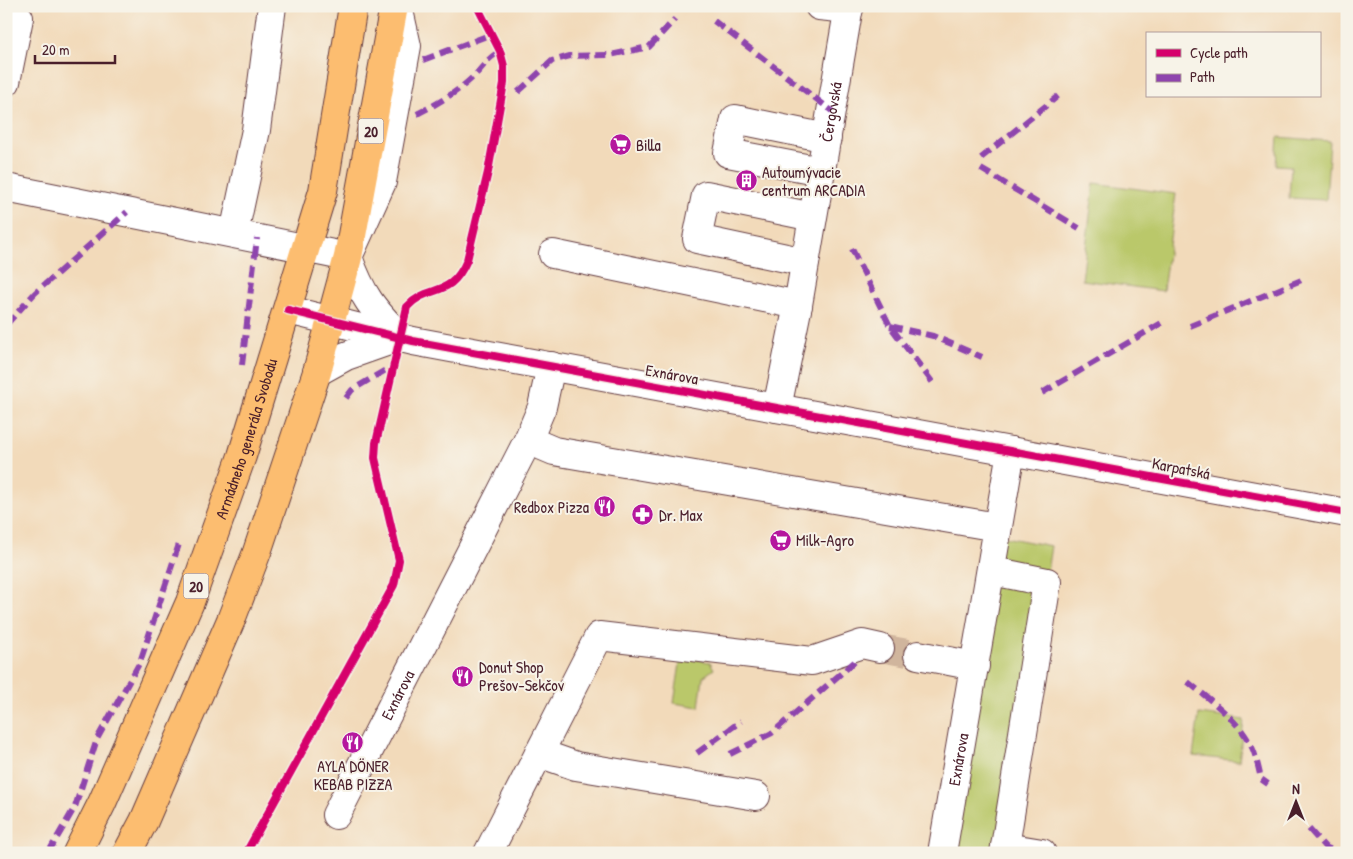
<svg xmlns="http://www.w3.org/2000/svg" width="1353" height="859" viewBox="0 0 1353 859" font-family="'Patrick Hand',sans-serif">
	<rect width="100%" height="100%" fill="#f7f3e8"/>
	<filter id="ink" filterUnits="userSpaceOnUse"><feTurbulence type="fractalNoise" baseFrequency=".02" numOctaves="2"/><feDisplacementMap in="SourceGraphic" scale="10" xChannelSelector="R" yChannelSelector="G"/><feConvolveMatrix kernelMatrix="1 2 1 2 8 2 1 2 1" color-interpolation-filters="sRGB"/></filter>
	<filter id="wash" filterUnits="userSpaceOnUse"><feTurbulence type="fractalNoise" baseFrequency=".0096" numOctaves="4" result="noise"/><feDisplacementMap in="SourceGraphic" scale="20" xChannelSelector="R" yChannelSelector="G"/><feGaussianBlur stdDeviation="1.12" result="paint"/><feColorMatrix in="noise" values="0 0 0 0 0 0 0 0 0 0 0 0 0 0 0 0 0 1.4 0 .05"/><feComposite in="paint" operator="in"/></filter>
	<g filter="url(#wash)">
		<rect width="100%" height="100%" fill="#f2daba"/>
		<g fill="#bac86b" stroke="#82744b">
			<polygon points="1278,137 1330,141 1326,200 1289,198 1291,166 1276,165"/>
			<polygon points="1094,183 1176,194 1163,291 1082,280"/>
			<polygon points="989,534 1051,546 1003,853 933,853"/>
			<polygon points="681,657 710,662 714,669 703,677 699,707 674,703"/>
			<polygon points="1199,714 1244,720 1239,761 1193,756"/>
		</g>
	</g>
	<g filter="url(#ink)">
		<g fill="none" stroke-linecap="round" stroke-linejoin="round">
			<polyline stroke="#d0b59d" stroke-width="28" stroke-dasharray="28 14" stroke-linecap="butt" points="880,648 918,655"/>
			<defs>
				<g id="minor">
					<path d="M398,6L407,46L382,182L348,257C362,296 372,308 400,337"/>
					<polyline points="819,6 849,9"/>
					<polyline points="6,82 19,18 7,6"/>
					<polyline points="821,171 728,153 735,119 827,138"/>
					<polyline points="6,188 348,257"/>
					<polyline points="234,233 256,130 272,6"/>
					<polyline points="553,254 798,305"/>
					<polyline points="805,262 697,239 706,195 813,217"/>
					<polyline points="288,310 413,341 1347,513"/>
					<polyline points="317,372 346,356 400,337"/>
					<path id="s1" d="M777,408L798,305L849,6"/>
					<polyline points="528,440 554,451 997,527"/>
					<polyline points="992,571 1047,582 1004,853"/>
					<polyline points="918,655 975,666"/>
					<polyline points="539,753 576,766 756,796"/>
					<path id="s2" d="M336,815L528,440L542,407L551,366"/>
					<polyline points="1005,847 1042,853"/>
					<polyline points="488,853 599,636 812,661 862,644 880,648"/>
					<path id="s3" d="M942,853L1011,451"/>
				</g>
				<g id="major">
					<path id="s4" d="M77,853L102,803L190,602L242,456L323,191L353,6"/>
					<polyline points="127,853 144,821 231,620 257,552 317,372 348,257 394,6"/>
				</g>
			</defs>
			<use href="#minor" stroke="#633b40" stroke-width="30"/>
			<use href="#major" stroke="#633b40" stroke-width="30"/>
			<use href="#minor" stroke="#fff" stroke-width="28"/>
			<use href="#major" stroke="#fcbd6f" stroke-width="28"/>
			<g stroke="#8e44ad" stroke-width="6" stroke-dasharray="12 6" stroke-linecap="butt">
				<polyline points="714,21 832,111"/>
				<polyline points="423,60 492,34"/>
				<polyline points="518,92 552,61 570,56 610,55 649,47 675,19"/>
				<path d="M417,114C437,104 456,93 472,78C484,67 485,60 500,51"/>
				<polyline points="981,158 1058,96"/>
				<polyline points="981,169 1079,228"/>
				<polyline points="852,249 890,326 933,383"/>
				<polyline points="6,325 35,293 127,212"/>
				<polyline points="890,326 933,336 982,357"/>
				<polyline points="1190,326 1304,279"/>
				<polyline points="242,365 257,238"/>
				<polyline points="1042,393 1165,321"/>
				<polyline points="346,398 352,390 394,365"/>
				<path d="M1188,682C1211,701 1243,723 1254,752C1257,761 1259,770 1261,779L1268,784"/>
				<polyline points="697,753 741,721"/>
				<polyline points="730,754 772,733 859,658"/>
				<polyline points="1309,829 1325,847 1339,853"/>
				<polyline points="48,853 75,807 97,739 140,662 180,541"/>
			</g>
			<defs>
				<g id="cycleway">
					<polyline points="288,310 413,341 1347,513"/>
					<path d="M246,853L394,585L399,560L375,458L376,443L407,307C429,283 450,300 467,260L488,172L504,83V66L500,51L477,6"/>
				</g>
			</defs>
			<use href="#cycleway" stroke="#f7f3e8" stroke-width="11"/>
			<use href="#cycleway" stroke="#d6006c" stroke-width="8"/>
		</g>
	</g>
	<defs>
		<symbol id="supermarket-disc" viewBox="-11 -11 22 22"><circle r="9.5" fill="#b5179e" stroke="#f7f3e8"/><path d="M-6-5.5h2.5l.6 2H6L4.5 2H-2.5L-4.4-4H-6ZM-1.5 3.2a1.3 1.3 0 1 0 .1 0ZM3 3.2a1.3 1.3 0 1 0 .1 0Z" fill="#fff"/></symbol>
		<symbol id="building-disc" viewBox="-11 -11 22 22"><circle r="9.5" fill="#b5179e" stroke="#f7f3e8"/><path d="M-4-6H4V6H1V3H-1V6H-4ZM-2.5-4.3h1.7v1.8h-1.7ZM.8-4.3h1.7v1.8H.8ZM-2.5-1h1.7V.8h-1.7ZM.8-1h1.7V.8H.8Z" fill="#fff"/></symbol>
		<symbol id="restaurant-disc" viewBox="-11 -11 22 22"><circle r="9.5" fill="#b5179e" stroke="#f7f3e8"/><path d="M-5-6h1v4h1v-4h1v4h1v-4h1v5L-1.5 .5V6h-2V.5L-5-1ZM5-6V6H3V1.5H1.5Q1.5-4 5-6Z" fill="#fff"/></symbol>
		<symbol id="pharmacy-disc" viewBox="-11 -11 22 22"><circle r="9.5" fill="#b5179e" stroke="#f7f3e8"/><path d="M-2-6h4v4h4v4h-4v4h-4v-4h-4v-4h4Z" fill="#fff"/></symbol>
	</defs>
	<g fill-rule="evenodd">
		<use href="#supermarket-disc" x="608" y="132" width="25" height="25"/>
		<use href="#building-disc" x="734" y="168" width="25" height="25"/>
		<use href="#restaurant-disc" x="592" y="494" width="25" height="25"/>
		<use href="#pharmacy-disc" x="630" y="502" width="25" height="25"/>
		<use href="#supermarket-disc" x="768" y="528" width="25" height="25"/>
		<use href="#restaurant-disc" x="450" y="664" width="25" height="25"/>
		<use href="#restaurant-disc" x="340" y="730" width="25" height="25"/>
	</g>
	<g text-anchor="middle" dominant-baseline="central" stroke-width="4" stroke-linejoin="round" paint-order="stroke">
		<g fill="#f7f3e8" stroke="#7e5f64" stroke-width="1">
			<rect x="358.5" y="118.5" width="25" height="25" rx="4"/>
			<rect x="183.5" y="573.5" width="25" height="25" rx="4"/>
		</g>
		<g font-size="15" font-weight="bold" fill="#4a1f2b">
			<text x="371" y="131">20</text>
			<text x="196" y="586">20</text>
		</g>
		<g font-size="16" fill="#4a1f2b" stroke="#f7f3e8">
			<text stroke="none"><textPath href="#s1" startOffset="301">Čergovská</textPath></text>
			<text transform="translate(672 374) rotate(10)">Exnárova</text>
			<text stroke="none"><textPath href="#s4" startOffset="448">Armádneho generála Svobodu</textPath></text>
			<text transform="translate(1181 468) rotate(11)">Karpatská</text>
			<text stroke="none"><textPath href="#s2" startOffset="135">Exnárova</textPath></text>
			<text stroke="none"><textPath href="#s3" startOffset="95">Exnárova</textPath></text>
		</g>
		<g font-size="16" fill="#4a1f2b" stroke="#f7f3e8" text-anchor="start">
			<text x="636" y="145">Billa</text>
			<text x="762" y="172">Autoumývacie<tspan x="762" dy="18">centrum ARCADIA</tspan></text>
			<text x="589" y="507" text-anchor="end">Redbox Pizza</text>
			<text x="659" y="515">Dr. Max</text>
			<text x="796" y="540">Milk-Agro</text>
			<text x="479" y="667">Donut Shop<tspan x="479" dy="18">Prešov-Sekčov</tspan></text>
			<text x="353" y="766" text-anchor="middle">AYLA DÖNER<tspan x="353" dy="18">KEBAB PIZZA</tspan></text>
		</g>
	</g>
	<rect width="1353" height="859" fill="none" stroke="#f7f3e8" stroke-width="25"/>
	<rect x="1146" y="32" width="175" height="65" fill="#f7f3e8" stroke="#b29e9c"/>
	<rect x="1156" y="49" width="25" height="8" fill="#d6006c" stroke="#b29e9c"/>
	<text x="1190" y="58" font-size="15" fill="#4a1f2b">Cycle path</text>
	<rect x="1156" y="74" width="25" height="8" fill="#8e44ad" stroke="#b29e9c"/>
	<text x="1190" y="82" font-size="15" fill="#4a1f2b">Path</text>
	<g transform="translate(1296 802)" stroke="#f7f3e8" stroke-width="4" paint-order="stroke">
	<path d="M0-4L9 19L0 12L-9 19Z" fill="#4a1f2b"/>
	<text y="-8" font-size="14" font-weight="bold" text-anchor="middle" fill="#4a1f2b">N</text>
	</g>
	<path d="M35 55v8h80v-8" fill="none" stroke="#4a1f2b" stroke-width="2.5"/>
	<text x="42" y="55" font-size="15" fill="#4a1f2b" stroke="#f7f3e8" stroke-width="4" paint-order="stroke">20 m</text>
</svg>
